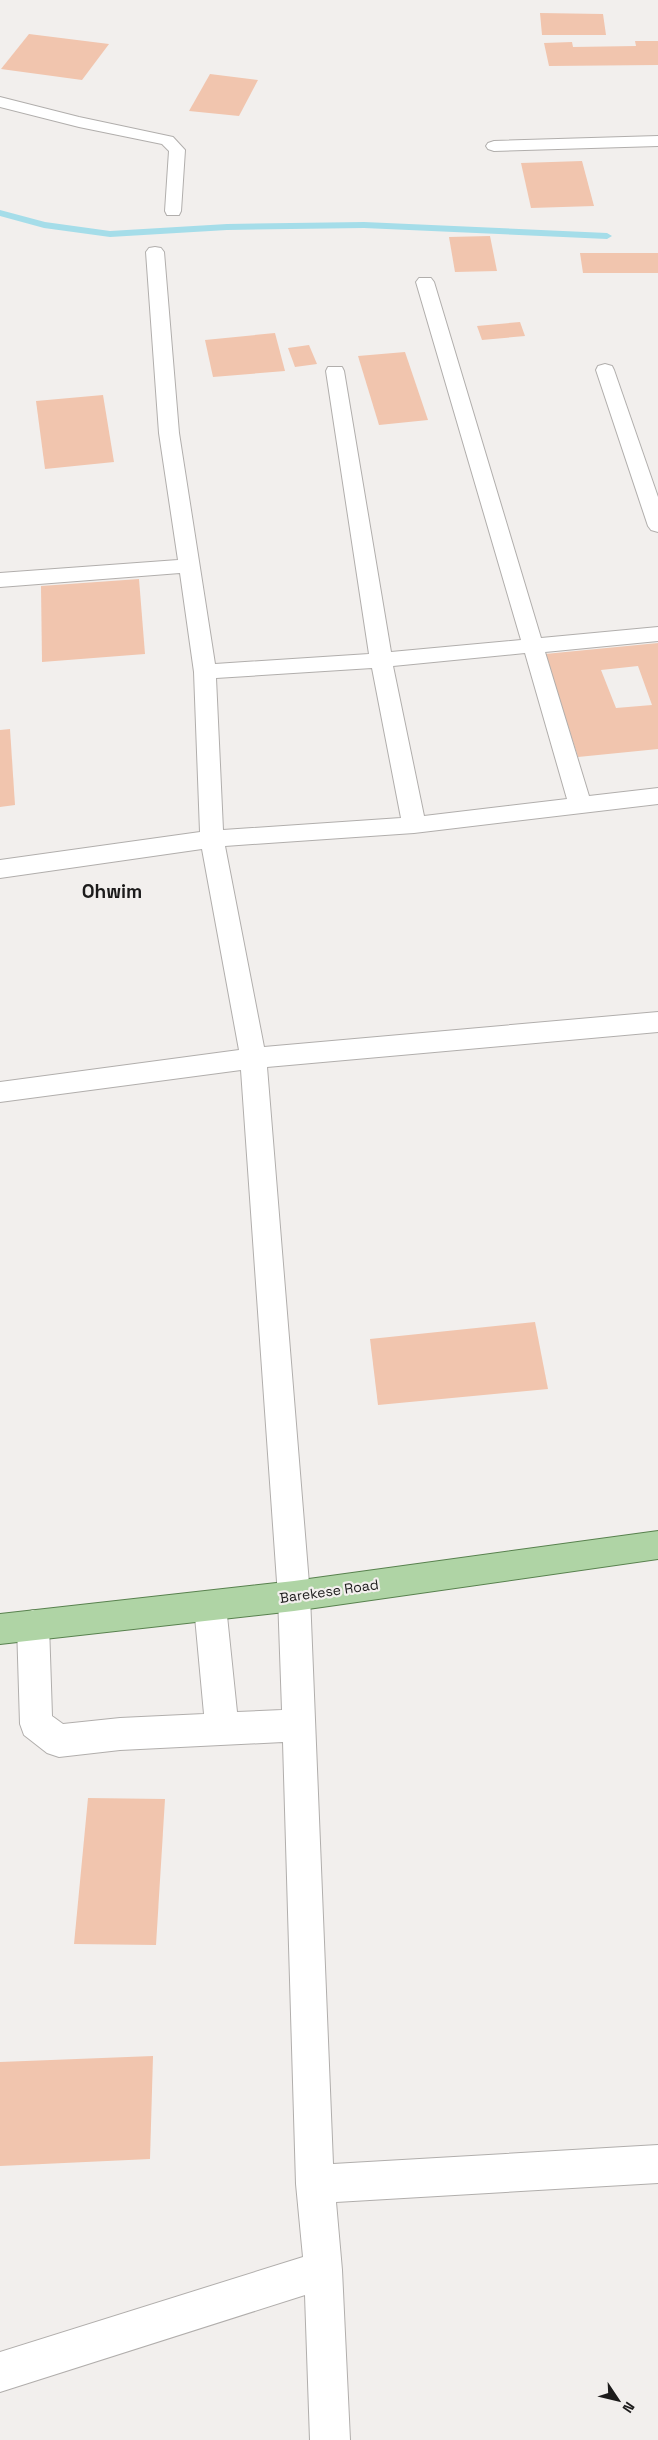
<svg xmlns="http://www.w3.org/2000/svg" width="658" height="2440" viewBox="0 0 658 2440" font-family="'Space Grotesk',sans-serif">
	<rect width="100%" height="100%" fill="#f2efed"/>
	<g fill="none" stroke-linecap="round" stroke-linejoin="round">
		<polygon fill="#a5dde9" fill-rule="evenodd" points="0,210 45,222 110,231 227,224 364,222 607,233 612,236 607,239 364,228 227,230 110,237 44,228 0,216"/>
	</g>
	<g fill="#f1c5ae" fill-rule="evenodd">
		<polygon points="540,13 603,14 606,35 542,35"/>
		<polygon points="29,34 109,44 82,80 1,69"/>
		<polygon points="635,41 658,41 658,65 549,66 544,43 572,42 573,47 636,46"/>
		<polygon points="210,74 258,80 239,116 189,111"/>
		<polygon points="582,161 594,206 531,208 521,163"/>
		<polygon points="490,236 497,271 455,272 449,237"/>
		<polygon points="580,253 658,253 658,273 583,273"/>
		<polygon points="520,322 525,336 482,340 477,326"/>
		<polygon points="275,333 285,371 213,377 205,340"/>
		<polygon points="309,345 317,364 295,367 288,348"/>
		<polygon points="405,352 428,420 379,425 358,356"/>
		<polygon points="103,395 114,462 45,469 36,401"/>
		<polygon points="139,579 145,654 42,662 41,586"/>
		<path d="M658,643V749L578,757L545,654ZM638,666L652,705L616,708L601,670Z"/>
		<polygon points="10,729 15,805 0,807 0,730"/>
		<polygon points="535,1322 548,1389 378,1405 370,1339"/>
		<polygon points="88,1798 165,1799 156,1945 74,1944"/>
		<polygon points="153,2056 150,2159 0,2166 0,2062"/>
	</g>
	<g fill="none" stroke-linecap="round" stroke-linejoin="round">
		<defs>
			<g id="minor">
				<polygon points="0,97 79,117 173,137 185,150 181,211 179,215 167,215 165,211 169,151 162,144 79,127 0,107"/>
				<polygon points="658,136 658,146 494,151 488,149 486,146 488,143 494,141"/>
				<path d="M155,247L161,248L164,252L179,433L215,664L369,654L326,371L328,367H342L344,371L391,652L521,640L416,282L419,278H431L434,282L541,638L658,627V641L545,652L589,796L658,788V804L414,833L225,846L264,1047L658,1012V1032L267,1067L310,1596L333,2164L658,2145V2183L336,2202L342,2270L350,2440H310L305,2295L0,2392V2352L303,2257L296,2184L283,1742L120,1750L59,1757L47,1753L24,1735L20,1724L17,1625L22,1614L33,1610L44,1614L49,1625L52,1716L63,1724L120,1718L204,1714L194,1606L199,1595L210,1591L221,1595L226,1606L237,1712L282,1710L278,1596L241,1070L0,1102V1082L239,1050L202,849L0,878V860L200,832L194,672L180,573L0,587V573L178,560L159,433L146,252L149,248ZM525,653L567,799L424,816L393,666ZM372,668L401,818L223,830L216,678Z"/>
				<polygon points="605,364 612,366 614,370 658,497 658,532 651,530 648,526 596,370 598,366"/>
			</g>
			<polygon id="major" points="658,1531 658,1559 294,1611 0,1644 0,1614 294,1581"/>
		</defs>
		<use href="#minor" stroke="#b1aeac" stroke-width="2"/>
		<use href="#major" stroke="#58814e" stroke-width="2"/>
		<use href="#minor" fill="#fff" fill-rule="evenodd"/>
		<use href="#major" fill="#afd4a5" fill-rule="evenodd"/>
	</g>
	<g text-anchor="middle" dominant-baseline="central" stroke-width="4.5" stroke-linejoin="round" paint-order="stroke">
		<g font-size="14" fill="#1c1b1b" stroke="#f2efed">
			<text transform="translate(329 1591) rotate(-8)">Barekese Road</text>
		</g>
		<g font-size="19" font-weight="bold" fill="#1c1b1b" stroke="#f2efed">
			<text x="112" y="891">Ohwim</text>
		</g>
	</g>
	<g transform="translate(618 2400) rotate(125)" stroke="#f2efed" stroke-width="4" paint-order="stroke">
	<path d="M0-4L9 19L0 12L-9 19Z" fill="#1c1b1b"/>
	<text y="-8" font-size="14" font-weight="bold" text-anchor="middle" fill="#1c1b1b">N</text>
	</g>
</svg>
